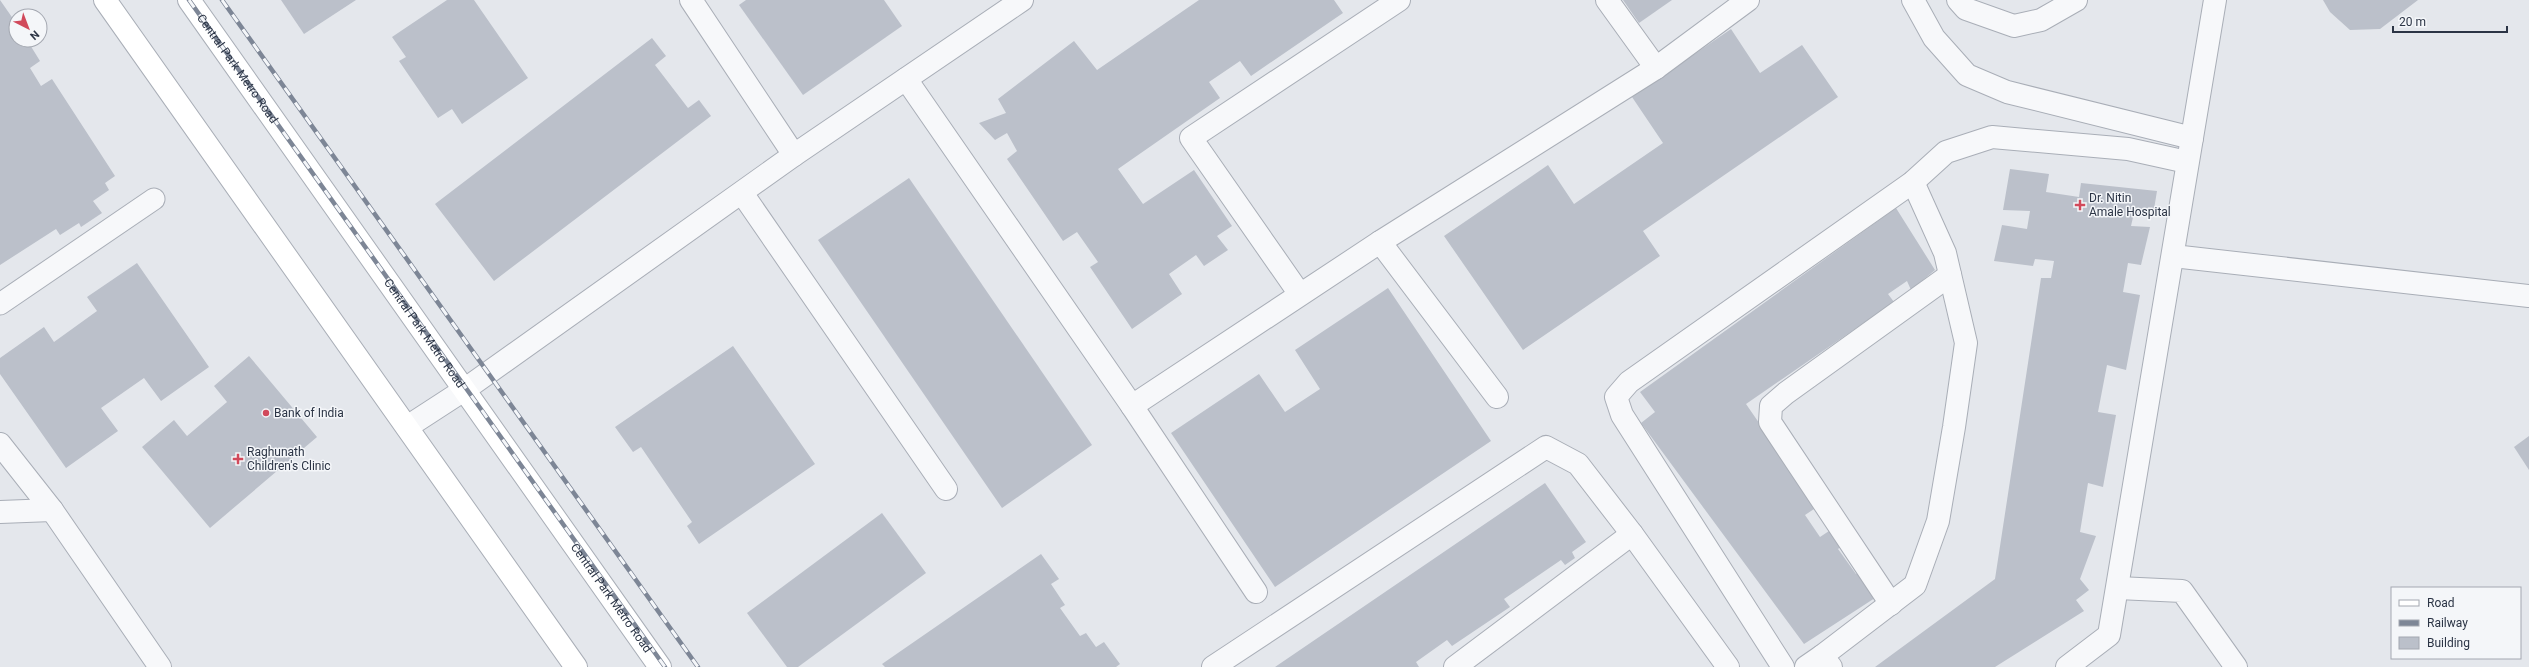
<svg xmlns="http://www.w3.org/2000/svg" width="2529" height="667" viewBox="0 0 2529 667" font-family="Roboto,sans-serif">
	<rect width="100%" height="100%" fill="#e4e7ec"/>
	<g fill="#bbc0ca">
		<polygon points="0,0 16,23 16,40 27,40 40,61 30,68 41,86 52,79 115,176 105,183 109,190 93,201 102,213 81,227 79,223 60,235 56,229 0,265"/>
		<polygon points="281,0 356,0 304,34"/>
		<polygon points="447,0 474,0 528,78 462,124 452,109 438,118 399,61 406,57 392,37"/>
		<polygon points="746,0 884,0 902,26 803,95 739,5"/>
		<polygon points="1199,0 1334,0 1343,13 1251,76 1240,61 1209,82 1220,98 1118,169 1143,204 1194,170 1232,226 1217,236 1228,250 1204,266 1196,255 1169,274 1182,294 1132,329 1090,267 1098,262 1077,232 1063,241 1007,159 1017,151 1007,133 995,140 979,123 1006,113 998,99 1074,41 1097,70"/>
		<polygon points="1623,0 1672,0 1639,23"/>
		<polygon points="2323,0 2418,0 2380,29 2350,30 2330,12"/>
		<polygon points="1731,29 1760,73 1802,45 1838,97 1643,231 1660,256 1523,350 1444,236 1548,165 1574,204 1663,143 1632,97"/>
		<polygon points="652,38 666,56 655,65 688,108 699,100 711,116 494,281 435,204"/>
		<polygon points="2010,169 2049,174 2046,192 2079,197 2081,183 2157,191 2153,215 2134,213 2131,226 2150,227 2141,265 2128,263 2123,292 2140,295 2126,370 2107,365 2098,412 2116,415 2103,487 2088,483 2080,532 2096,536 2080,579 2089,590 2076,600 2084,611 1995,667 1875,667 1995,579 2041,278 2051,278 2054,261 2035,259 2033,266 1994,261 2002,225 2027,229 2030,211 2003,210"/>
		<polygon points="909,178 1092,445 1002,508 818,240"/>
		<polygon points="1896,208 1935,270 1911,290 1907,281 1888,294 1894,302 1746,404 1817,507 1805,515 1820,537 1832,529 1843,545 1838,549 1856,574 1861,571 1878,596 1804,644 1641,423 1655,412 1640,392"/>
		<polygon points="137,263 209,367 161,401 144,378 101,408 118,431 66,468 0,374 0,358 44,327 54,342 97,311 87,297"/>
		<polygon points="1388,288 1491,441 1275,587 1171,433 1259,374 1285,412 1320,389 1295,350"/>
		<polygon points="733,346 815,464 699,544 687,526 692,522 641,447 633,452 615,427"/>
		<polygon points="249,356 317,437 210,528 142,447 174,420 187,436 227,402 214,386"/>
		<polygon points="2529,436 2529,470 2514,447"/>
		<polygon points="1545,483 1586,542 1572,552 1575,558 1565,565 1561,560 1504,599 1510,607 1452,646 1447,640 1416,662 1419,667 1275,667"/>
		<polygon points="882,513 926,573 798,667 787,667 747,613"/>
		<polygon points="1041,554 1059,579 1051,584 1065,605 1060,608 1080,636 1086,633 1096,647 1104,642 1120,664 1116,667 885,667 882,664"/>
	</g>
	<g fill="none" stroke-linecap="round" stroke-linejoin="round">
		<defs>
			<polyline id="service" points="0,304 154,199"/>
			<g id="minor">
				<polyline points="691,0 794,155"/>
				<polyline points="1607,0 1656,68"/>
				<polyline points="1913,0 1934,38 1967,75 2007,92 2192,138"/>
				<polyline points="1958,0 1966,9 2014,26 2041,20 2076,0"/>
				<polyline points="906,79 1132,406 1380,242 1497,397"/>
				<polyline points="742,193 946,489"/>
				<polyline points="1380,242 1656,68 1748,0"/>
				<polyline points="2173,256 2529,296"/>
				<polyline points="1299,293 1191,138 1399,0"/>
				<polyline points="1132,406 1256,592"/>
				<polyline points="407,427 464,390 794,155 1022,0"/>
				<polyline points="0,444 52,510 160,667"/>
				<polyline points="0,512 52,510"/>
				<polyline points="2118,588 2182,591 2236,667"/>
				<polyline points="1891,604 1770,422 1771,406 1786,393 1950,275"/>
				<polyline points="1822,656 1915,585 1938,521 1954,427 1966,343 1945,253 1913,182"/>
				<polyline points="1213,667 1546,447 1578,464 1632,534 1728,667"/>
				<polyline points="1455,667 1632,534"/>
				<polyline points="1783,667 1622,415 1616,397 1629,382 1913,182 1946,152 1992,137 2128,149 2187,162"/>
				<polyline points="1806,667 1822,656 1831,667"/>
				<polyline points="2067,667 2109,635 2215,0"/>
			</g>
			<g id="secondary">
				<polyline points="105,0 576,667"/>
				<path id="s1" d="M189,0L660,667"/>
			</g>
		</defs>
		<use href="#service" stroke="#a9aeb7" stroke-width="23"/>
		<use href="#minor" stroke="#a9aeb7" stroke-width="24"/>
		<use href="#secondary" stroke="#a9aeb7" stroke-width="24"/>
		<use href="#service" stroke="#f7f8fa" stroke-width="21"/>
		<use href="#minor" stroke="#f7f8fa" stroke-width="22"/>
		<use href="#secondary" stroke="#fff" stroke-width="22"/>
		<defs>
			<g id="rail">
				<polyline points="189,0 665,667"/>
				<polyline points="222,0 698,667"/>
			</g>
		</defs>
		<use href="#rail" stroke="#7d8696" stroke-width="4.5"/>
		<use href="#rail" stroke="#f4f6f9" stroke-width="3" stroke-dasharray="9" stroke-linecap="butt"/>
	</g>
	<g fill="#d1495b" stroke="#f4f6f9" stroke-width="1.5">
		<path d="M2078 199h4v4h4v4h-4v4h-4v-4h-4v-4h4z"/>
		<circle cx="266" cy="413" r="4"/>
		<path d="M236 453h4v4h4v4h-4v4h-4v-4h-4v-4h4z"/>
	</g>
	<g text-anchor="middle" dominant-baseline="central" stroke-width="3" stroke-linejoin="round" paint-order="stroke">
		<g font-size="12" fill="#2b3445" stroke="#f4f6f9">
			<text stroke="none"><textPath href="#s1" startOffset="84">Central Park Metro Road</textPath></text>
			<text stroke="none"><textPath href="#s1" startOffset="408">Central Park Metro Road</textPath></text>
			<text stroke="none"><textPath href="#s1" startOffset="732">Central Park Metro Road</textPath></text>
		</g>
		<g font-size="12" fill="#2b3445" stroke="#f4f6f9" text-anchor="start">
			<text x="2089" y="198">Dr. Nitin<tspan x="2089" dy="14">Amale Hospital</tspan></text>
			<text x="274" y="413">Bank of India</text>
			<text x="247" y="452">Raghunath<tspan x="247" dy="14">Children's Clinic</tspan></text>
		</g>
	</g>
	<rect x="2391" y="587" width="130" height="72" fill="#f4f6f9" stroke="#a4a8b1"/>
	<rect x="2399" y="600" width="20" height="6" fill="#ffffff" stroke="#a4a8b1"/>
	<text x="2427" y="607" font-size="12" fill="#2b3445">Road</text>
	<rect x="2399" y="620" width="20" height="6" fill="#7d8696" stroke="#a4a8b1"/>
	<text x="2427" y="627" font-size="12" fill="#2b3445">Railway</text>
	<rect x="2399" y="637" width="20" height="12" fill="#bbc0ca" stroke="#a4a8b1"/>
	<text x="2427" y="647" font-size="12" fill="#2b3445">Building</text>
	<g transform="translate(28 28) rotate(138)"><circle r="19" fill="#f4f6f9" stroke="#a4a8b1"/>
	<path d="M0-3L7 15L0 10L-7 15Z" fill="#d1495b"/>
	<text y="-6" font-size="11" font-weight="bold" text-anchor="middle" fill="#2b3445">N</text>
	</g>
	<path d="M2393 26v6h114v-6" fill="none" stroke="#2b3445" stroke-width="2"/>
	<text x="2399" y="26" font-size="12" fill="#2b3445" stroke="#f4f6f9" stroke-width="3" paint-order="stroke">20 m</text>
</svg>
